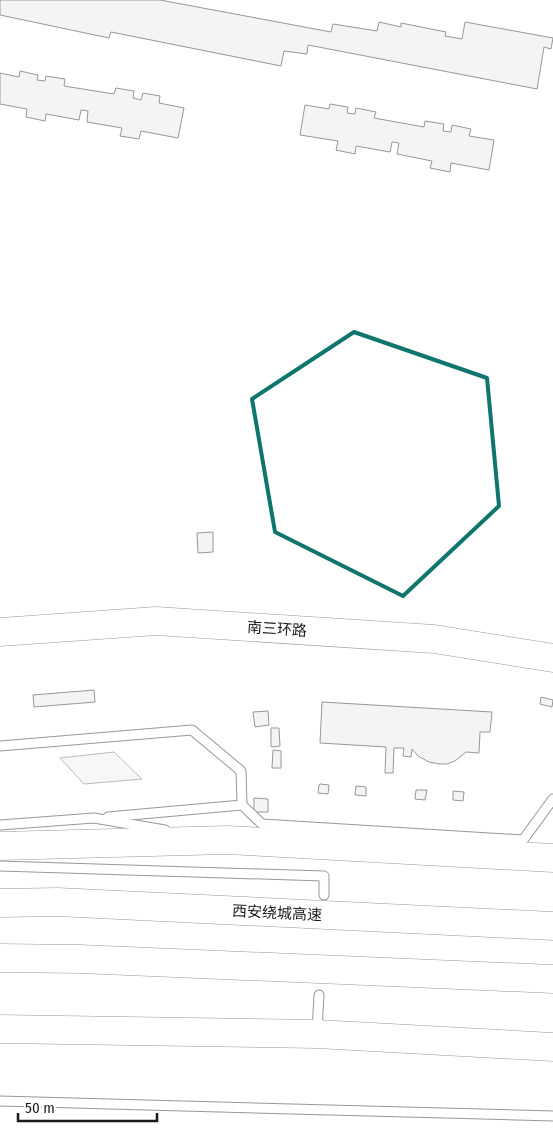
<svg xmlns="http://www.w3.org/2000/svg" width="553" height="1138" viewBox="0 0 553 1138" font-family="'Fira Sans Condensed','Noto Sans SC',sans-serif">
	<rect width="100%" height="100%" fill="#fff"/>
	<polygon fill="#ededed" stroke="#6a6a6a" points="114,752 142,779 84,784 60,758"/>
	<g fill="#e6e6e6" stroke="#1a1a1a">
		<polygon points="0,0 160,0 331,32 333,24 377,31 379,22 401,27 401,23 446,32 445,36 462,39 465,22 553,38 551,49 544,47 537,89 308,45 307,54 284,51 281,66 111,32 109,38 0,15"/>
		<polygon points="20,71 38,75 37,80 45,81 46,76 65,79 64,86 114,94 116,88 134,91 133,98 141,100 143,93 160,96 159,103 184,108 178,138 141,131 139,139 120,136 122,128 87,122 88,111 81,110 79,120 46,114 45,121 26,117 27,109 0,104 0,73 19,77"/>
		<polygon points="330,104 348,107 347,113 355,114 356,108 376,112 374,118 424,127 425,121 444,124 443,131 451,132 452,125 471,129 469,136 494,140 489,170 451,163 450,172 430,168 432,161 397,154 399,143 392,142 390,152 356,146 355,154 336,150 338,141 300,135 305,105 329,109"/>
		<polygon points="213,532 213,552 198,553 197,533"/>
		<polygon points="94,690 95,702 34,707 33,695"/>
		<polygon points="541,697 553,700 552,707 540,704"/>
		<polygon points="322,702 492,712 490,732 480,732 479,753 466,752 455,761 447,764 440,764 429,762 418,756 412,749 411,757 403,756 404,748 394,748 393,773 385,773 386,747 320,743"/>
		<polygon points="268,711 269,725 255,727 253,712"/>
		<polygon points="271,728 279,728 280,746 272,747 271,746"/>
		<polygon points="273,750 281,751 281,768 272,768"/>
		<polygon points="320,784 329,785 328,794 318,793 319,785"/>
		<polygon points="356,786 366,787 366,796 355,795"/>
		<polygon points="416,790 427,790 425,800 415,799"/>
		<polygon points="453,791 464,792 463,801 453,800"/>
		<polygon points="254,798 268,799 268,812 254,812"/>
	</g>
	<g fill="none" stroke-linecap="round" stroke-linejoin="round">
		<defs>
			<g id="lane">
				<polyline points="0,746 192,730 241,771 242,805 262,824 523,840 553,799"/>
				<polyline points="108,817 242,805"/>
				<polyline points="0,825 94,818 165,830"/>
				<polyline points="0,866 324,876 324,895"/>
				<polyline points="317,1031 319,995"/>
				<polyline points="0,1101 553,1116"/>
			</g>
			<g id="highway">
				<polyline points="0,632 156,621 434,639 553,658"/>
				<polyline points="0,846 227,840 553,858"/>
				<polyline points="0,903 57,902 553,926"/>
				<polyline points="0,958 80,959 553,979"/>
				<polyline points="0,1029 317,1034 553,1047"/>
			</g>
		</defs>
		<use href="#lane" stroke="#1a1a1a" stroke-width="11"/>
		<use href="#highway" stroke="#1a1a1a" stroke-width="29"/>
		<use href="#lane" stroke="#fff" stroke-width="9"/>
		<use href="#highway" stroke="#fff" stroke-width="28"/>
	</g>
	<path d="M0 0H553V1138H0ZM354,332L487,378L499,506L403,596L275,532L252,399Z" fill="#fff" fill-opacity=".55" fill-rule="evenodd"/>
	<path fill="none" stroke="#0f766e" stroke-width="4" stroke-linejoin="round" d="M354,332L487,378L499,506L403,596L275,532L252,399Z"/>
	<g text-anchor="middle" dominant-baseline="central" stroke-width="4" stroke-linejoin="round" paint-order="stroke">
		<g font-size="15" fill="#1a1a1a" stroke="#fff">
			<text transform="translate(277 629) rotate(4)">南三环路</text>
			<text transform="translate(277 913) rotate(3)">西安绕城高速</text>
		</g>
	</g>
	<path d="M18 1113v8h139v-8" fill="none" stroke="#1a1a1a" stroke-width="2.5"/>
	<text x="25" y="1113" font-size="15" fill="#1a1a1a" stroke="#ffffff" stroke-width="4" paint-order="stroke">50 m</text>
</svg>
